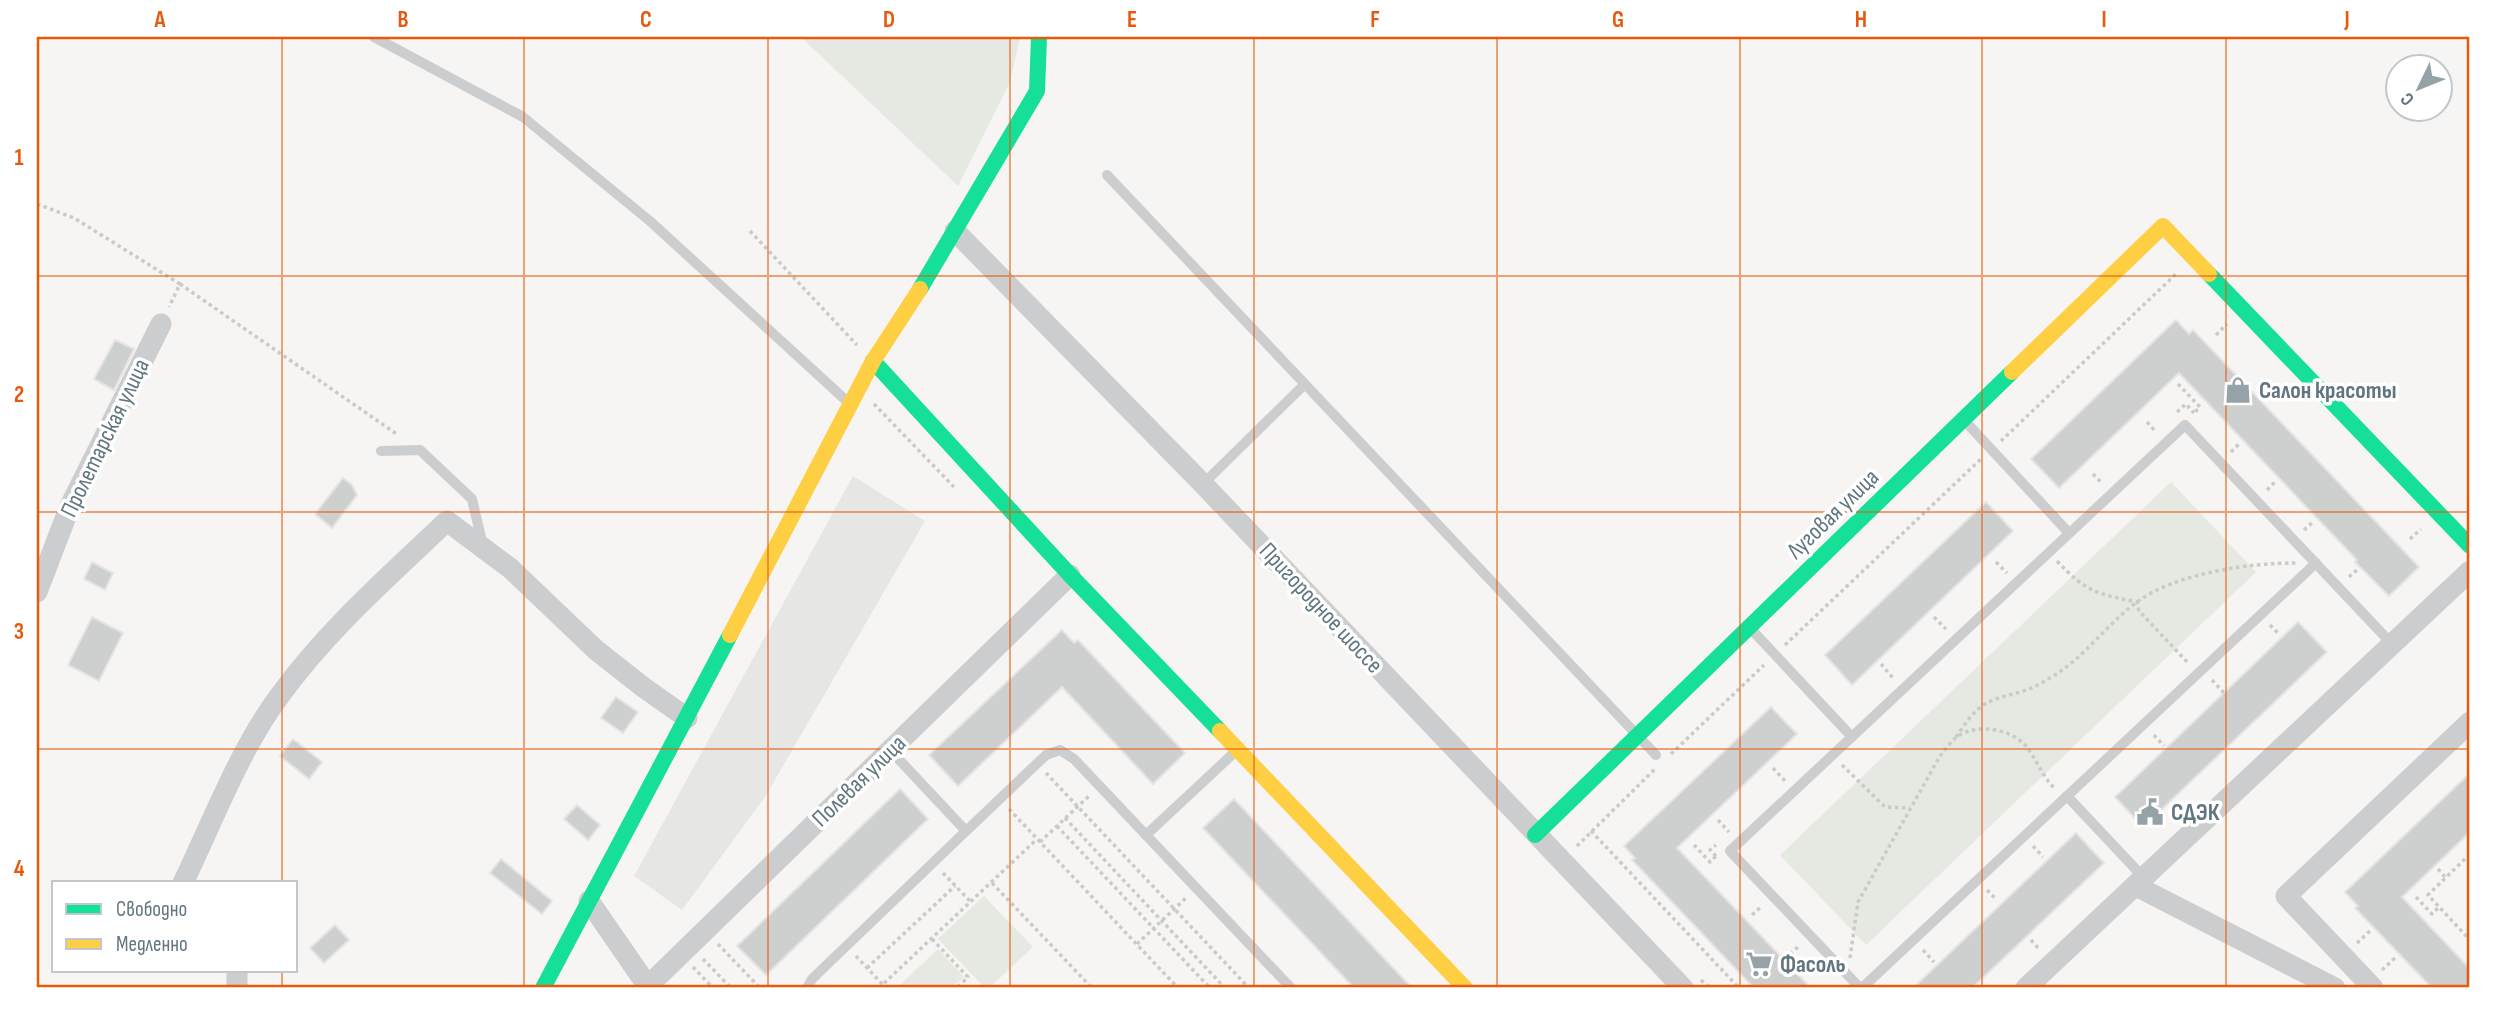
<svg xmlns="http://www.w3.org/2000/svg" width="2507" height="1025" viewBox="0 0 2507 1025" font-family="'Sofia Sans Condensed',sans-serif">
	<rect width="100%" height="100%" fill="#f6f5f4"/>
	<polygon fill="#e6e7e5" points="853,476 925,521 765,797 682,910 634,876"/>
	<g fill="#e6e8e2">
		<polygon points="801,37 1020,37 1010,82 958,186"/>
		<polygon points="2171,482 2256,572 1866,945 1780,855"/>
		<polygon points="984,896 1033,947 989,988 985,988 938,939"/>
		<polygon points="938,949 964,977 951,988 901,988 899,986"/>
	</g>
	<g fill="#ced0d0" stroke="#e5e4e4" stroke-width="2">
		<polygon points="2176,320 2189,334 2193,330 2419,567 2389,596 2355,562 2357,560 2179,373 2059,488 2031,459"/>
		<polygon points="115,340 134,349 114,390 94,379"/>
		<polygon points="343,478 352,485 357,495 332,528 315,514"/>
		<polygon points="1986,502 2013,531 1852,685 1825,655"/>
		<polygon points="92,562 113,573 105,590 84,579"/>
		<polygon points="92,617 123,633 99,681 68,665"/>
		<polygon points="2298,622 2327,652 2143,827 2115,797"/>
		<polygon points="1062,630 1074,643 1078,640 1185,753 1153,784 1062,687 958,786 929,755"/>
		<polygon points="616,697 638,712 623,733 601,718"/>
		<polygon points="1771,707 1797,734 1677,848 1811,988 1754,988 1632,860 1635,858 1624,846"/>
		<polygon points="293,739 322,762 309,779 280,756"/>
		<polygon points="2470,773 2470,832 2402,897 2470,969 2470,988 2432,988 2355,908 2358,906 2345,892"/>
		<polygon points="900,789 928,819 766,975 737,946"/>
		<polygon points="1234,799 1412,988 1354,988 1308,939 1203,828"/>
		<polygon points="577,805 600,825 588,840 564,819"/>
		<polygon points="2076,833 2104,863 1972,988 1913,988"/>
		<polygon points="501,859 552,901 542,914 490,873"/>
		<polygon points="335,925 349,940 324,963 310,948"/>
	</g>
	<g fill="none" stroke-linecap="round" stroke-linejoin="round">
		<g stroke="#cacacb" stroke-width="3.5" stroke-dasharray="3.5 3.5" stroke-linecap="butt">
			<polyline points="37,204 74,218 180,284 169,307"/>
			<polyline points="750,231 857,345"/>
			<polyline points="180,284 398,435"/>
			<polyline points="2216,335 2227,324"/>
			<polyline points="2178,384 2200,407 2194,413"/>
			<polyline points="874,404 954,487"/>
			<polyline points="2177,412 2186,404 2194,413"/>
			<polyline points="2147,422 2156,432"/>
			<polyline points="2001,441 2178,272"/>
			<polyline points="2231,452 2239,444"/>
			<polyline points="2093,474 2102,483"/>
			<polyline points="2267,490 2275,482"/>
			<polyline points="2304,530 2313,522"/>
			<polyline points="2410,539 2421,529"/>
			<path d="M2057,561C2086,592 2097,594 2137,602L2139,611L2189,664"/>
			<polyline points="1996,562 2007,573"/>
			<polyline points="2349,577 2358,569"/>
			<polyline points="1934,617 1946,629"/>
			<polyline points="2270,625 2280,635"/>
			<polyline points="1785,645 1982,458"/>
			<polyline points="1881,664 1893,678"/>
			<polyline points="2212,680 2224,693"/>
			<polyline points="2154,735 2164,746"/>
			<path d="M1956,737C1962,729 1968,719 1975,712C1989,697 2011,696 2029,689C2037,686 2045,681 2053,676C2085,657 2107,624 2137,602C2176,573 2249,563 2296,563"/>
			<polyline points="1671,754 1764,665"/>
			<polyline points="1842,765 1885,807 1910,808"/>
			<polyline points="1773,768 1785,781"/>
			<polyline points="1046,773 1249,988"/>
			<polyline points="1009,809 1178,988"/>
			<polyline points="1065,818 1225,988"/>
			<polyline points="1718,820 1729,832"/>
			<polyline points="1057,826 1210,988"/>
			<polyline points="1591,831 1739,988"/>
			<polyline points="1040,842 1090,795"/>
			<polyline points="1694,845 1710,862 1716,856"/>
			<polyline points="1577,846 1655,769"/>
			<polyline points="2033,846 2043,857"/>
			<polyline points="2470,854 2428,895 2470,940"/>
			<polyline points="1716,856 1710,850 1716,845"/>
			<polyline points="2438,869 2446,878"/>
			<polyline points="943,873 971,902"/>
			<polyline points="992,883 1092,988"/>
			<polyline points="1987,890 1997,900"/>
			<polyline points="2416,897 2432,914 2439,907"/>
			<polyline points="1752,915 1762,906"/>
			<polyline points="932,939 968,977 957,988"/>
			<polyline points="2031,940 2040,950"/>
			<polyline points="2357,943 2371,930"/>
			<polyline points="718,944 760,988"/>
			<polyline points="1137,944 1187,897"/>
			<polyline points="1923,950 1934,962"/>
			<polyline points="1790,954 1799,946"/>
			<polyline points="856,956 883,985"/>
			<path d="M1850,958L1858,902L1940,756C1945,750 1951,741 1958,736C1977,724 2008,728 2024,744C2036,757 2041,775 2055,789"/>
			<polyline points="703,959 731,988"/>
			<polyline points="693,967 713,988"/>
			<polyline points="867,968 955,886"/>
			<polyline points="2382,970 2396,957"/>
			<polyline points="1701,980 1710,988"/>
			<polyline points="735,988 759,987"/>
			<polyline points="879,988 1037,839"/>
		</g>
		<g stroke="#cccdce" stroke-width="10">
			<polyline points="374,37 523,117 651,222 850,404"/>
			<polyline points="1107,175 1656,755"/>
			<polyline points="1964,420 2069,533"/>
			<polyline points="381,451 420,450 472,499 483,546"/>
			<polyline points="1203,484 1305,384"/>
			<polyline points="1751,629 1852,737"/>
			<polyline points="890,750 966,831 1046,755 1060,750 1074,759 1146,835"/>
			<polyline points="1236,751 1146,835 1291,988"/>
			<polyline points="2067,796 2144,878"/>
			<polyline points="807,988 812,979 966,831"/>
			<polyline points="1860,988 1730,851 2185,425 2392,644"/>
			<polyline points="1862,988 2316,563"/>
		</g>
		<g stroke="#cccdce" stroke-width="21">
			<polyline points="955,231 1203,484 1683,988"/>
			<polyline points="37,592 70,506 161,324"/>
			<path d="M183,883C211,825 240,749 278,698C326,631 388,577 447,521L510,568L596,650L643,687L687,718"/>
			<polyline points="2136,886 2335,988"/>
			<polyline points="589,901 649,988"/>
			<polyline points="237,971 237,988"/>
			<polyline points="648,986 1070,575"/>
			<polyline points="2026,988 2470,571"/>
			<polyline points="2373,988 2286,896 2470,722"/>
		</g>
		<g stroke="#16e098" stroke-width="16">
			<polyline points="2209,274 2470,546"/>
			<polyline points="920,289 1037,91 1039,37"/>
			<polyline points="873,361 1070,575 1220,731"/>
			<polyline points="1535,835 2012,372"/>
			<polyline points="543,988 730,635"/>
		</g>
		<g stroke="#ffcf43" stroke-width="16">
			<polyline points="2012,372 2163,226 2209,274"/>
			<polyline points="730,635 873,361 920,289"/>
			<polyline points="1220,731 1465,988"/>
		</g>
	</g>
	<path fill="none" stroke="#e8590c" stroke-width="2" stroke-opacity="0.55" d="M282,37V883M524,37V988M768,37V988M1010,37V988M1254,37V988M1497,37V988M1740,37V988M1982,37V988M2226,37V988M37,276H2470M37,512H2470M37,749H2470M282,971V988"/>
	<defs>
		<symbol id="shop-bare" viewBox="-9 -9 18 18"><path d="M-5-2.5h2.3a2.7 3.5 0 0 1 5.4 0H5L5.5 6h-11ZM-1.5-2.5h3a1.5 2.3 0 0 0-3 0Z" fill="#95a2a8" stroke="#fff" stroke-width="2.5" paint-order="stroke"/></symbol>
		<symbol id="civic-bare" viewBox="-9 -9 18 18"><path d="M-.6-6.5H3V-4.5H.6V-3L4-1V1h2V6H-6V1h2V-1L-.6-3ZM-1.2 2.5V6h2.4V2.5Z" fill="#95a2a8" stroke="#fff" stroke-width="2.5" paint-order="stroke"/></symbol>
		<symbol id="supermarket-bare" viewBox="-9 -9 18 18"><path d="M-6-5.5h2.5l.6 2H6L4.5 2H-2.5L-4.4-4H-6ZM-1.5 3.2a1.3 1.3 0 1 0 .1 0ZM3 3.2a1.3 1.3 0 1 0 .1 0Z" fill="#95a2a8" stroke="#fff" stroke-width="2.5" paint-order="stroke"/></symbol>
	</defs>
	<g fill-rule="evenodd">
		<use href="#shop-bare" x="2219" y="371" width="38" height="38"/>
		<use href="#civic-bare" x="2131" y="793" width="38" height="38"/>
		<use href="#supermarket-bare" x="1740" y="945" width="38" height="38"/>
	</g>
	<g text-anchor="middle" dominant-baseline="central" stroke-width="7" stroke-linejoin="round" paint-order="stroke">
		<g font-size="24" font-weight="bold" fill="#61767f" stroke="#fff" text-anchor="start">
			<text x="2259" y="390">Салон красоты</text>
			<text x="2171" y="812">СДЭК</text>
			<text x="1780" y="964">Фасоль</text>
		</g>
		<g font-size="24" fill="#61767f" stroke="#fff">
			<text transform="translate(105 438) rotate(-64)">Пролетарская улица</text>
			<text transform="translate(1833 514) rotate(-44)">Луговая улица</text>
			<text transform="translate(1321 608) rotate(47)">Пригородное шоссе</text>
			<text transform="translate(859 781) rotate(-44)">Полевая улица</text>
		</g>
	</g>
	<rect width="2507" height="1025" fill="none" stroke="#ffffff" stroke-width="77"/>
	<rect x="52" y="881" width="245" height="91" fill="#ffffff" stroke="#c0c8cc" stroke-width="2"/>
	<rect x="66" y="904" width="35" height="10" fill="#16e098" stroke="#c0c8cc" stroke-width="2"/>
	<text x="116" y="916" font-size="21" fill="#61767f">Свободно</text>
	<rect x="66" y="939" width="35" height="10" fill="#ffcf43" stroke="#c0c8cc" stroke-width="2"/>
	<text x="116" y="951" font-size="21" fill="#61767f">Медленно</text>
	<g transform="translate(2419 88) rotate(227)"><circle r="33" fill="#ffffff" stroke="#c0c8cc" stroke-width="2"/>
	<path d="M0-5L12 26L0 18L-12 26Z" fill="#95a2a8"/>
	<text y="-10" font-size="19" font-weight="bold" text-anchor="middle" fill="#61767f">С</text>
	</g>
	<rect x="38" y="38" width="2430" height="948" fill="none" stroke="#e8590c" stroke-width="2.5"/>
	<g font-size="23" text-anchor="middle" font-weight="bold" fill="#e8590c">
		<text x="160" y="27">A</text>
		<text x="403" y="27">B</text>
		<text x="646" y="27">C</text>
		<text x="889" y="27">D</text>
		<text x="1132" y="27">E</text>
		<text x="1375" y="27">F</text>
		<text x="1618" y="27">G</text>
		<text x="1861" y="27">H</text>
		<text x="2104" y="27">I</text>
		<text x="2347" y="27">J</text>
		<text x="19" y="165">1</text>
		<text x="19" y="402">2</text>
		<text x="19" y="639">3</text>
		<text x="19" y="876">4</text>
	</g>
</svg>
